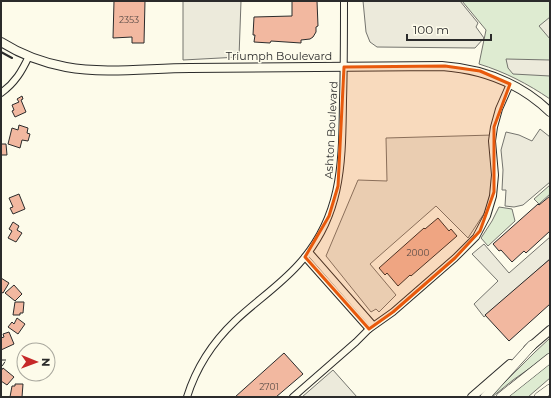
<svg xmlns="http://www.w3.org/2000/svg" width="551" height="398" viewBox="0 0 551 398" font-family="Montserrat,sans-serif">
	<rect width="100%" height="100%" fill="#fdfbea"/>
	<g fill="#deebd1" stroke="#74746e">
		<path d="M462,1H550V99C528,84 505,72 479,64L486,30Z"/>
		<polygon points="550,185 550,194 539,204 534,199"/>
		<polygon points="499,207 512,209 515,221 488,246 481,238 492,221"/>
		<polygon points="550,338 550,354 513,380 492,397 490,397 535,352"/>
		<polygon points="550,363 550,378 528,397 504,397"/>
	</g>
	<g fill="#eceadb" stroke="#74746e">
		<polygon points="183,1 241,1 239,57 183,60"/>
		<polygon points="363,1 460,1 478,23 476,27 484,38 475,48 377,47 370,42 366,32"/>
		<polygon points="550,17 550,39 539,26"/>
		<polygon points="506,59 550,60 550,76 513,74 508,68"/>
		<polygon points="540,129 550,137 550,182 523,205 514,207 505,206 506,190 502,190 503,170 501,150 506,132 519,135 532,141"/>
		<polygon points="493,135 491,192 485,212 468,238 436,206 370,264 396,295 379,312 376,309 371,312 326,256 358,180 387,181 386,138"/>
		<polygon points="550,237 550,259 484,317 474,304 498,281 472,254 484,244 509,273"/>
		<polygon points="333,370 357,397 302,397"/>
	</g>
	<g fill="#f2b8a0" stroke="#2b2b2b">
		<polygon points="114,1 145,1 144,43 132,43 132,37 113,38"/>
		<polygon points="292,1 317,1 318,26 316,27 316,32 313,37 310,39 301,40 301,43 271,41 270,43 254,42 255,35 253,35 254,17 292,16"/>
		<polygon points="22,96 23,99 21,100 26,112 15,117 12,111 14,110 12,105 19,102 17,99"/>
		<polygon points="19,125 28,128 27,133 30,134 28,141 22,140 20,148 8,144 12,128 18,130"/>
		<polygon points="1,144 6,144 7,155 1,155"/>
		<polygon points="19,194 25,209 13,214 10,208 13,207 9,198"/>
		<polygon points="550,196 550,231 526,253 524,251 512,262 501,250 499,251 493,244 538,204 539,205"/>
		<polygon points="438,218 449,231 451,229 457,236 411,276 410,275 398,286 387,273 385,275 379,268 424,228 425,229"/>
		<polygon points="13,222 19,226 17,230 22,233 16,242 8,238 12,231 9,229"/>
		<polygon points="550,259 550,304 509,341 485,315"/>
		<polygon points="1,278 9,283 3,293 1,292"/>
		<polygon points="14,285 22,294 15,301 5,293"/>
		<polygon points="15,302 24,302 23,313 20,313 20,315 13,315"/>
		<polygon points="17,318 25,324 18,334 8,327 12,322 14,324"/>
		<polygon points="9,332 14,344 1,350 1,338 4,337 3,334"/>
		<polygon points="284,353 303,374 276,397 235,397"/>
		<polygon points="3,368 14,377 7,385 1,381 1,371"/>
		<polygon points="15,384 23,384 22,397 10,397 12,386 15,386"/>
	</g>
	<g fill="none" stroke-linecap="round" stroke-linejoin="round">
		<defs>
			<g id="minor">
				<path d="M1,93C15,83 22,71 29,56"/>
				<polyline points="309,252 373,325"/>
				<polyline points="305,257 369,329"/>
				<path d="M187,397C196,368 213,342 235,321C255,302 279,286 298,265C343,216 342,162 343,101C344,67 344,34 344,1"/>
				<polyline points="293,397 356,342 369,329 393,312 455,258 476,237 487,216 493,196 495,175 492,141 494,127 499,109 510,84"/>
			</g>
			<g id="major">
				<path d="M1,42C20,54 44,63 66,67C105,74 150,68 190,68C274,67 358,67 442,66C483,69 520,83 550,112"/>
				<polyline points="528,349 550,330"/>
				<polyline points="472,397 510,364"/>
			</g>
			<g id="highway">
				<polyline points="485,397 532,345"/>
				<polyline points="501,397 550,358"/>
				<polyline points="539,397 550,389"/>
			</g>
		</defs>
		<use href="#minor" stroke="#2b2b2b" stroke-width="8"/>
		<use href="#major" stroke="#2b2b2b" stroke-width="10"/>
		<use href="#highway" stroke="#2b2b2b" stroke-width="10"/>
		<use href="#minor" stroke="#fdfbea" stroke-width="6"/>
		<use href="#major" stroke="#fdfbea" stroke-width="8"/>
		<use href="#highway" stroke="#fdfbea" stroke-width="9"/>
		<polyline stroke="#2b2b2b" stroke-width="1" stroke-dasharray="5 2" stroke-linecap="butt" points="1,360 6,360 1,368"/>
		<polyline stroke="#2b2b2b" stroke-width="2" points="1,52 12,58"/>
	</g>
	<path fill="#e8590c" fill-opacity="0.2" stroke="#e8590c" stroke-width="3" stroke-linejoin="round" d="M445,66L480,71L510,84L494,127V192L480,231L455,258L393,312L369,329L305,257L329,216L338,186L344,67Z"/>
	<g text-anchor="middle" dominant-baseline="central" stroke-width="3" stroke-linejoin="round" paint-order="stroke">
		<g font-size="9" fill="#5d4e48">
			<text x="129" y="19">2353</text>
			<text x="418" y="252">2000</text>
			<text x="269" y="386">2701</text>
		</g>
		<g font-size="11" fill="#2b2b2b" stroke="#fdfbea">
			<text x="279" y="56">Triumph Boulevard</text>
			<text transform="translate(331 130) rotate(-87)">Ashton Boulevard</text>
		</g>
	</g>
	<rect width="551" height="398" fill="none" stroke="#2b2b2b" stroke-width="4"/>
	<g transform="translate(36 362) rotate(91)"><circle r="19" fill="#fdfbea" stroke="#a9a89e"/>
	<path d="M0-3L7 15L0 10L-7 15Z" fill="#c62828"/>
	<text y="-6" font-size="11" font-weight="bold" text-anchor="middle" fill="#2b2b2b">N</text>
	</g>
	<path d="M407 34v6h84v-6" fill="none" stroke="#2b2b2b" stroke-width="2"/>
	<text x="413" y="34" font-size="12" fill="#2b2b2b" stroke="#fdfbea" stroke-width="3" paint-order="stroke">100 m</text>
</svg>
